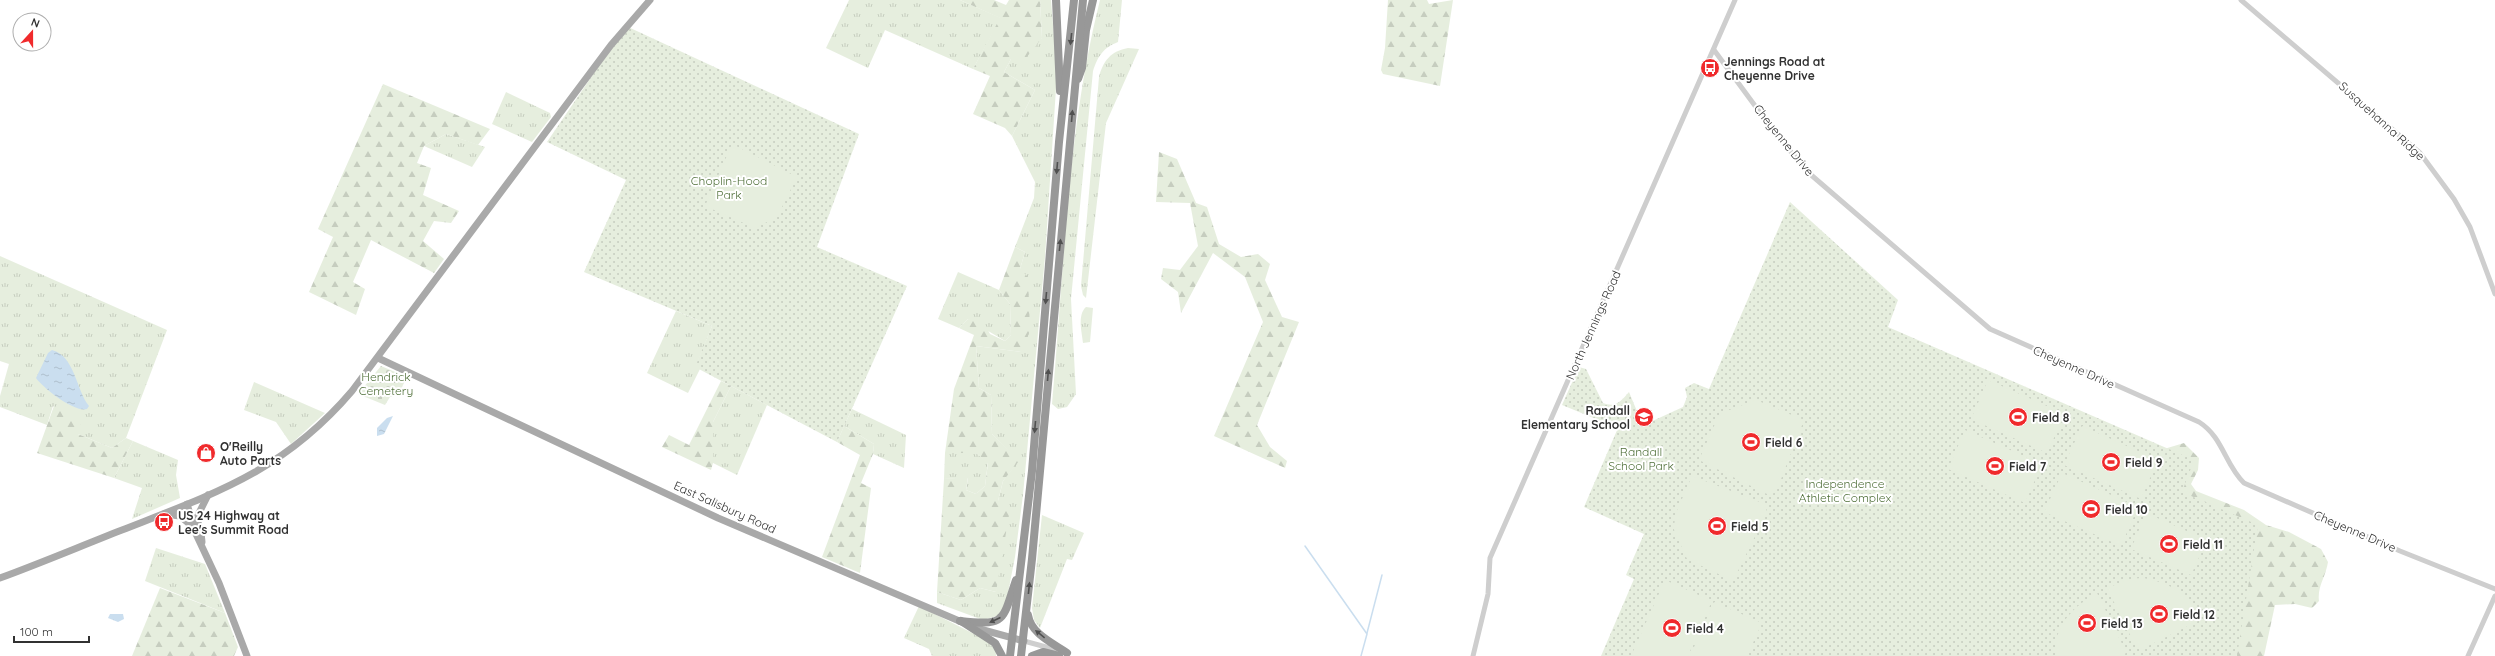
<svg xmlns="http://www.w3.org/2000/svg" width="2495" height="656" viewBox="0 0 2495 656" font-family="Quicksand,sans-serif">
	<defs>
		<pattern id="grass-tufts" width="24" height="20" patternUnits="userSpaceOnUse"><rect width="24" height="20" fill="#e6eede"/><path d="M3 7l-1-3M5 7V3M7 7l1-3M15 17l-1-3M17 17v-4M19 17l1-3" fill="none" stroke="#c6cdbf"/></pattern>
		<pattern id="forest-firs" width="22" height="20" patternUnits="userSpaceOnUse"><rect width="22" height="20" fill="#e6eede"/><path d="M5 1l3.5 6h-7zM16 11l3.5 6h-7z" fill="#c6cdbf"/></pattern>
		<pattern id="cemetery-stones" width="16" height="16" patternUnits="userSpaceOnUse"><rect width="16" height="16" fill="#e6eede"/><path d="M2 7V4a2 2 0 0 1 4 0v3zM10 15v-3a2 2 0 0 1 4 0v3z" fill="#c6cdbf"/></pattern>
		<pattern id="park-dots" width="8" height="8" patternUnits="userSpaceOnUse"><rect width="8" height="8" fill="#e6eede"/><path d="M2 2h.1M6 6h.1" fill="none" stroke="#c6cdbf" stroke-width="1.8" stroke-linecap="round"/></pattern>
		<pattern id="water-ripples" width="26" height="14" patternUnits="userSpaceOnUse"><rect width="26" height="14" fill="#cadeef"/><path d="M2 4q2-2 4 0t4 0M15 11q2-2 4 0t4 0" fill="none" stroke="#aebfcd"/></pattern>
	</defs>
	<rect width="100%" height="100%" fill="#fff"/>
	<g fill="url(#grass-tufts)">
		<polygon points="849,0 960,0 1001,18 973,69 885,30 868,68 826,48"/>
		<polygon points="1040,0 1051,0 1057,73 1045,257 1023,495 1015,557 1005,608 1000,615 983,620 937,603 937,592 961,600 980,588 996,592 998,501 1003,481 1018,461 992,434 991,395 979,388 976,346 1021,352 1020,269 1025,252 1015,247 1034,198 1035,182 1012,136 1035,90 1004,72 1011,59 1042,38"/>
		<path d="M1100,0H1122L1118,42C1103,48 1098,56 1093,71L1071,299L1076,394L1067,407L1058,409L1052,404C1064,270 1067,131 1100,0Z"/>
		<path d="M1128,48L1139,49L1106,123L1086,298L1083,295L1081,286L1099,77C1103,61 1111,51 1128,48Z"/>
		<polygon points="506,92 550,113 551,117 532,142 492,124"/>
		<polygon points="446,134 485,147 472,167 424,146"/>
		<polygon points="0,256 167,330 126,438 112,448 78,434 53,406 47,425 0,407 0,396 9,364 0,361"/>
		<polygon points="958,272 999,290 1010,304 1011,335 1005,341 968,319 959,328 938,319"/>
		<path d="M1086,307L1093,308L1090,342L1083,343C1082,332 1077,315 1086,307Z"/>
		<polygon points="676,311 712,326 696,366 700,369 688,393 647,373"/>
		<polygon points="254,382 325,413 291,444 276,422 244,410"/>
		<polygon points="731,386 767,405 737,475 713,463 713,422"/>
		<polygon points="852,409 906,435 904,468 873,454 874,444 844,426"/>
		<polygon points="133,441 178,460 176,475 180,498 132,519 142,488 114,478"/>
		<polygon points="945,453 976,453 988,462 985,486 976,494 966,490 968,478 944,479"/>
		<polygon points="1042,515 1084,533 1072,560 1067,559 1040,628 1034,620 1032,608"/>
		<polygon points="156,548 205,564 225,613 145,581"/>
		<polygon points="919,606 988,641 996,651 996,656 932,656 929,649 904,638"/>
	</g>
	<g fill="url(#forest-firs)">
		<polygon points="960,0 994,0 1006,5 1009,0 1040,0 1042,38 1025,59 1011,59 1004,72 1035,90 1012,136 1005,128 973,114 990,76 973,69 1000,18"/>
		<polygon points="1388,0 1427,0 1429,4 1453,0 1440,86 1383,74 1381,70 1385,48"/>
		<polygon points="383,84 490,129 478,145 446,134 424,146 417,163 431,168 423,195 459,211 451,223 434,221 423,241 444,259 434,273 371,240 353,282 365,289 356,315 309,292 333,237 318,229"/>
		<polygon points="1159,152 1177,159 1196,203 1207,207 1219,244 1241,257 1258,254 1270,264 1265,280 1282,317 1299,322 1257,425 1270,447 1287,461 1285,468 1214,436 1263,322 1245,277 1213,253 1181,313 1178,292 1161,279 1163,268 1180,270 1198,246 1190,203 1156,202"/>
		<polygon points="1015,247 1025,252 1020,269 1028,277 1030,331 1021,352 976,346 979,388 991,395 992,434 1019,461 1003,481 998,501 1010,509 996,592 980,588 961,600 937,592 944,479 968,477 966,490 976,494 985,486 988,463 976,453 945,453 954,389 974,335 959,328 968,319 984,322 990,334 1005,341 1011,335 1010,304 999,290"/>
		<polygon points="721,381 731,386 713,422 713,463 711,470 662,447 669,435 689,445"/>
		<polygon points="54,406 82,420 78,434 112,448 126,438 133,441 114,478 37,453"/>
		<polygon points="844,426 874,444 873,454 861,483 871,488 860,573 822,557 860,455 837,442"/>
		<path d="M2184,443L2199,458L2198,470L2191,484L2196,491L2244,510L2266,525L2289,532L2321,549L2328,562C2326,576 2317,587 2319,601L2312,608L2295,604L2275,605L2264,656H2201L2164,449Z"/>
		<polygon points="160,588 225,613 238,647 234,656 132,656"/>
	</g>
	<polygon fill="url(#cemetery-stones)" points="381,366 407,377 398,395 390,397 385,405 358,394"/>
	<g fill="url(#park-dots)">
		<polygon points="626,26 859,134 817,247 907,286 837,442 695,367 712,326 584,272 626,180 547,142"/>
		<path d="M1790,202L1898,300L1888,327L2194,460L2182,492L2258,525L2237,656H1601L1634,579L1626,575L1644,534L1584,507L1618,428L1562,405L1579,367L1586,369L1603,403C1616,408 1621,401 1629,392L1641,421L1646,424L1683,407L1687,397L1685,388L1694,383L1709,389Z"/>
	</g>
	<g fill="#e6eede">
		<polygon points="732,144 797,177 777,217 755,228 705,206"/>
		<polygon points="1988,380 2065,414 2047,453 1971,419"/>
		<polygon points="1756,400 1804,420 1776,492 1769,495 1699,460 1718,417 1724,412"/>
		<polygon points="2082,426 2158,460 2141,499 2064,465"/>
		<polygon points="1965,430 2042,464 2025,503 1948,469"/>
		<polygon points="2062,473 2138,507 2121,546 2044,512"/>
		<polygon points="1692,476 1765,504 1767,512 1733,581 1687,559 1674,530 1675,515"/>
		<polygon points="2146,513 2207,540 2191,575 2131,549"/>
		<path d="M2142,578C2170,582 2189,594 2200,620L2142,649L2136,647L2107,588L2130,579Z"/>
		<polygon points="1665,580 1712,601 1688,656 1631,656"/>
		<path d="M2097,593L2126,652L2124,656H2055C2053,627 2073,606 2097,593Z"/>
		<polygon points="1714,602 1762,623 1747,656 1690,656"/>
	</g>
	<g fill="url(#water-ripples)">
		<path d="M52,350C75,356 76,390 89,406L87,409C75,413 43,388 36,378L48,353Z"/>
		<polygon points="393,416 384,434 377,436 377,428 387,418"/>
		<polygon points="116,614 123,614 124,619 118,622 108,618 110,614"/>
	</g>
	<g fill="none" stroke-linecap="round" stroke-linejoin="round">
		<g stroke="#cadeef" stroke-width="1.5">
			<polyline points="1305,546 1367,634 1361,656"/>
			<polyline points="1367,633 1382,575"/>
		</g>
		<g stroke="#cecece" stroke-width="5">
			<polyline points="2241,0 2420,153 2454,199 2470,227 2495,294"/>
			<path d="M1714,50L1778,137L1810,174L1990,329L2199,422C2223,437 2225,465 2244,483L2400,551L2495,589"/>
			<polyline points="1024,641 1057,650"/>
			<polyline points="1473,656 1488,594 1490,558 1735,0"/>
			<polyline points="2468,656 2495,596"/>
		</g>
		<g stroke="#a9a9a9" stroke-width="7">
			<polyline points="378,358 718,518 964,623"/>
			<polyline points="187,504 196,534 219,583 247,656"/>
			<polyline points="164,514 180,516 192,526"/>
			<polyline points="195,518 201,533 202,542"/>
			<polyline points="198,524 199,513 208,495"/>
			<path d="M0,578C41,563 81,546 122,530C216,493 284,471 352,391L611,45L650,0"/>
			<polyline points="976,628 1024,641"/>
		</g>
		<g stroke="#989898" stroke-width="8">
			<polyline points="1056,0 1060,91"/>
			<polyline points="1078,79 1082,68 1086,30 1093,0"/>
			<path d="M1028,615C1031,634 1053,643 1067,653"/>
			<path d="M960,621C1007,626 1002,621 1016,580"/>
			<polyline points="961,621 995,643 1002,656"/>
			<polyline points="1010,656 1032,471 1059,142 1074,0"/>
			<polyline points="1021,656 1032,559 1083,0"/>
			<polyline points="1032,656 1043,652 1059,656"/>
		</g>
	</g>
	<defs><path id="oneway-solid" d="M-6-.8H1V-3.2L6.5 0L1 3.2V.8H-6Z"/></defs>
	<g fill="#505050">
		<use href="#oneway-solid" transform="translate(1071 39) rotate(96)"/>
		<use href="#oneway-solid" transform="translate(1072 116) rotate(-85)"/>
		<use href="#oneway-solid" transform="translate(1057 168) rotate(95)"/>
		<use href="#oneway-solid" transform="translate(1060 245) rotate(-84)"/>
		<use href="#oneway-solid" transform="translate(1046 298) rotate(95)"/>
		<use href="#oneway-solid" transform="translate(1048 375) rotate(-85)"/>
		<use href="#oneway-solid" transform="translate(1035 427) rotate(95)"/>
		<use href="#oneway-solid" transform="translate(1029 588) rotate(-84)"/>
		<use href="#oneway-solid" transform="translate(995 620) rotate(156)"/>
		<use href="#oneway-solid" transform="translate(1040 634) rotate(-141)"/>
	</g>
	<defs>
		<symbol id="bus-disc" viewBox="-11 -11 22 22"><circle r="9.5" fill="#f02a2c" stroke="#fff"/><path d="M-5-6H5V4H4V6H2V4H-2V6H-4V4H-5ZM-3.5-4V0h7V-4ZM-3.5 1.2v1.5H-2V1.2ZM2 1.2v1.5H3.5V1.2Z" fill="#fff"/></symbol>
		<symbol id="school-disc" viewBox="-11 -11 22 22"><circle r="9.5" fill="#f02a2c" stroke="#fff"/><path d="M0-5L7-2L0 1L-7-2ZM-4 1L0 2.5L4 1V4Q0 6-4 4Z" fill="#fff"/></symbol>
		<symbol id="stadium-disc" viewBox="-11 -11 22 22"><circle r="9.5" fill="#f02a2c" stroke="#fff"/><path d="M0-5a6.5 5 0 1 0 0 10a6.5 5 0 1 0 0-10ZM-3.5-1.8h7v3.6h-7Z" fill="#fff"/></symbol>
		<symbol id="shop-disc" viewBox="-11 -11 22 22"><circle r="9.5" fill="#f02a2c" stroke="#fff"/><path d="M-5-2.5h2.3a2.7 3.5 0 0 1 5.4 0H5L5.5 6h-11ZM-1.5-2.5h3a1.5 2.3 0 0 0-3 0Z" fill="#fff"/></symbol>
	</defs>
	<g fill-rule="evenodd">
		<use href="#bus-disc" x="1699" y="57" width="22" height="22"/>
		<use href="#school-disc" x="1633" y="406" width="22" height="22"/>
		<use href="#stadium-disc" x="2007" y="406" width="22" height="22"/>
		<use href="#stadium-disc" x="1740" y="431" width="22" height="22"/>
		<use href="#shop-disc" x="195" y="442" width="22" height="22"/>
		<use href="#stadium-disc" x="2100" y="451" width="22" height="22"/>
		<use href="#stadium-disc" x="1984" y="455" width="22" height="22"/>
		<use href="#stadium-disc" x="2080" y="498" width="22" height="22"/>
		<use href="#bus-disc" x="153" y="511" width="22" height="22"/>
		<use href="#stadium-disc" x="1706" y="515" width="22" height="22"/>
		<use href="#stadium-disc" x="2158" y="533" width="22" height="22"/>
		<use href="#stadium-disc" x="2148" y="603" width="22" height="22"/>
		<use href="#stadium-disc" x="2076" y="612" width="22" height="22"/>
		<use href="#stadium-disc" x="1661" y="617" width="22" height="22"/>
	</g>
	<g text-anchor="middle" dominant-baseline="central" stroke-width="4" stroke-linejoin="round" paint-order="stroke">
		<g font-size="12" font-weight="bold" fill="#313131" stroke="#fff" text-anchor="start">
			<text x="1724" y="61">Jennings Road at<tspan x="1724" dy="14">Cheyenne Drive</tspan></text>
			<text x="1630" y="410" text-anchor="end">Randall<tspan x="1630" dy="14">Elementary School</tspan></text>
			<text x="2032" y="417">Field 8</text>
			<text x="1765" y="442">Field 6</text>
			<text x="220" y="446">O'Reilly<tspan x="220" dy="14">Auto Parts</tspan></text>
			<text x="2125" y="462">Field 9</text>
			<text x="2009" y="466">Field 7</text>
			<text x="2105" y="509">Field 10</text>
			<text x="178" y="515">US 24 Highway at<tspan x="178" dy="14">Lee's Summit Road</tspan></text>
			<text x="1731" y="526">Field 5</text>
			<text x="2183" y="544">Field 11</text>
			<text x="2173" y="614">Field 12</text>
			<text x="2101" y="623">Field 13</text>
			<text x="1686" y="628">Field 4</text>
		</g>
		<g font-size="12" fill="#313131" stroke="#fff">
			<text transform="translate(2382 121) rotate(42)">Susquehanna Ridge</text>
			<text transform="translate(1784 140) rotate(51)">Cheyenne Drive</text>
			<text transform="translate(1593 325) rotate(-66)">North Jennings Road</text>
			<text transform="translate(2074 367) rotate(24)">Cheyenne Drive</text>
			<text transform="translate(725 507) rotate(24)">East Salisbury Road</text>
			<text transform="translate(2355 531) rotate(23)">Cheyenne Drive</text>
		</g>
		<g font-size="12" fill="#50703a" stroke="#fff">
			<text x="729" y="180">Choplin-Hood<tspan x="729" dy="14">Park</tspan></text>
			<text x="386" y="376">Hendrick<tspan x="386" dy="14">Cemetery</tspan></text>
			<text x="1641" y="451">Randall<tspan x="1641" dy="14">School Park</tspan></text>
			<text x="1845" y="483">Independence<tspan x="1845" dy="14">Athletic Complex</tspan></text>
		</g>
	</g>
	<g transform="translate(32 32) rotate(21)"><circle r="19" fill="#ffffff" stroke="#adadad"/>
	<path d="M0-3L7 15L0 10L-7 15Z" fill="#f02a2c"/>
	<text y="-6" font-size="11" font-weight="bold" text-anchor="middle" fill="#313131">N</text>
	</g>
	<path d="M14 636v6h75v-6" fill="none" stroke="#313131" stroke-width="2"/>
	<text x="20" y="636" font-size="12" fill="#313131" stroke="#ffffff" stroke-width="3" paint-order="stroke">100 m</text>
</svg>
